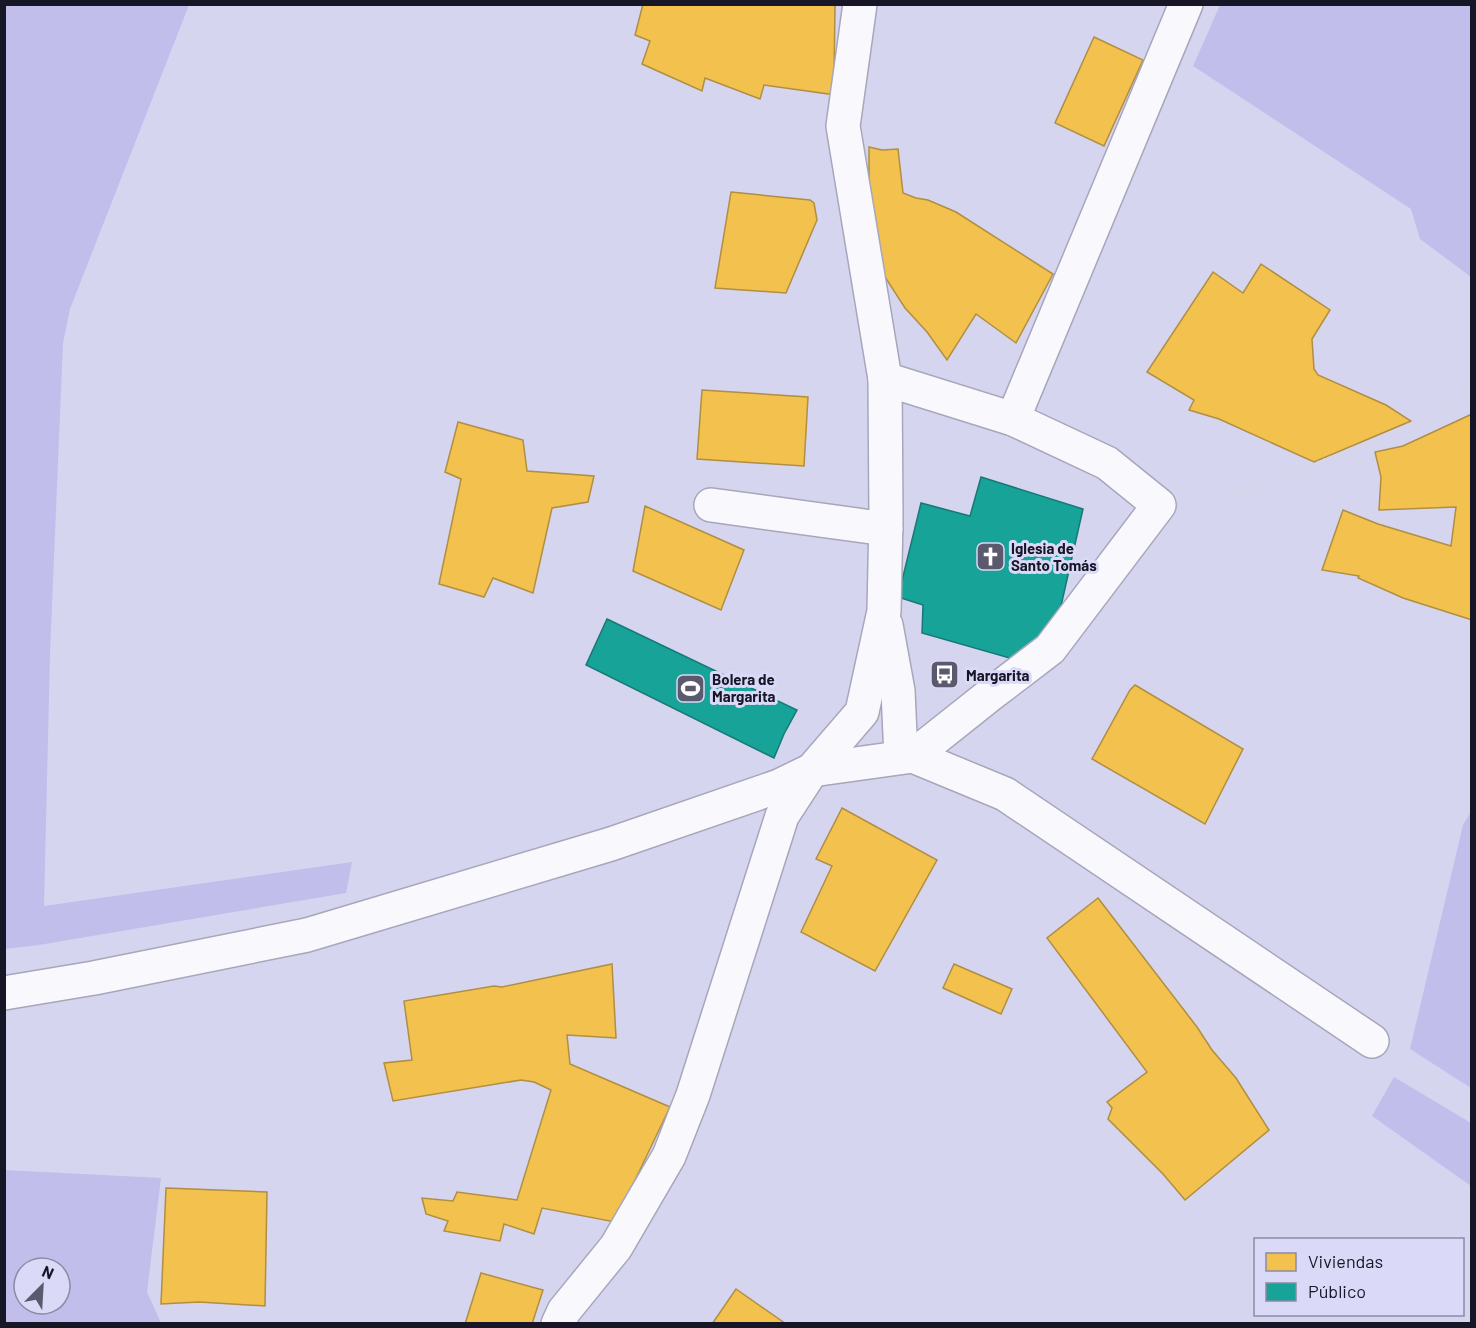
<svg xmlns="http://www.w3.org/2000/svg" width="1476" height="1328" viewBox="0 0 1476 1328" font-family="Barlow,sans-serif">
	<rect width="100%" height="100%" fill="#d6d5f0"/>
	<g fill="#c1beeb" fill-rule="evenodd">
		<polygon points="4,5 189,5 70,309 63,343 50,654 44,906 352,862 346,893 39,945 5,949"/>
		<polygon points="1220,5 1471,5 1471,277 1420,239 1411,209 1193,66"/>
		<polygon points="1471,812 1471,1088 1410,1049 1463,825"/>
		<polygon points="1394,1077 1471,1123 1471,1186 1372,1116"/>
		<path d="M4,1170L161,1178L147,1292L161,1323H5ZM24,1268H60V1304H24Z"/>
	</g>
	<g fill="#f2c14e" stroke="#b08e42" stroke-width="1.5">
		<polygon points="643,4 830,4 835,6 834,80 836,95 764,85 760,99 705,78 702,91 642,64 650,41 635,35"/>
		<polygon points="1094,37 1143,60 1104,146 1055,123"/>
		<polygon points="869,147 882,150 898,149 903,193 916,198 928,200 956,212 1053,274 1016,343 976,314 947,360 927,332 905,308 885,277 878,259 869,195"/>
		<polygon points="731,192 810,200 814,203 817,220 786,293 715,288"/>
		<polygon points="1261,264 1330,310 1312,339 1314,369 1318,375 1386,405 1411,421 1314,462 1219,419 1189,410 1194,400 1147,372 1213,272 1243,293"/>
		<polygon points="702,390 808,397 804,466 697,459"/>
		<polygon points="1472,414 1472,620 1403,598 1358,578 1359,576 1322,570 1343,510 1378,524 1451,546 1456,507 1379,510 1381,477 1375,452 1403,446"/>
		<polygon points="458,422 523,440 527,471 594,476 588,502 552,508 533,593 493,578 484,597 439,584 461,479 445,472"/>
		<polygon points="645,506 744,550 721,610 633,571"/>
		<polygon points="1135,685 1243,749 1205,824 1092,759 1130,690"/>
		<polygon points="842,808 937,860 875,971 801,932 832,866 816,859"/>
		<polygon points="1098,898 1197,1027 1212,1050 1236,1078 1269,1130 1185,1200 1163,1174 1108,1119 1112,1108 1107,1102 1147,1072 1047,938"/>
		<polygon points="612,964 616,1038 567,1035 570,1064 670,1107 615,1222 542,1208 534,1234 504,1224 500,1241 444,1231 448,1221 426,1214 422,1198 453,1201 457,1192 517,1200 551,1090 534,1082 521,1080 393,1101 384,1063 412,1060 404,1001 494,986 502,987"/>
		<polygon points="954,964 1012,989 1001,1014 943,988"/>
		<polygon points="166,1188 267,1192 265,1306 199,1302 161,1304"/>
		<polygon points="481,1273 543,1290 532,1324 465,1324"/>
		<polygon points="736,1289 786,1324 712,1324"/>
	</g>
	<g fill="#17a398" stroke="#177976" stroke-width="1.5">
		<polygon points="981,477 1083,509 1056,628 1013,659 922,633 923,605 898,597 921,503 970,516"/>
		<polygon points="607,619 797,710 784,734 774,758 586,665"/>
	</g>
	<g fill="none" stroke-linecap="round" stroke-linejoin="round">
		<defs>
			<g id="minor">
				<polyline points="885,379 1013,419 1107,463 1159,505 1050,649 991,694 913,756"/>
				<polyline points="1013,419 1186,4"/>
				<polyline points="711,505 886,529"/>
				<polyline points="886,625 898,691 901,757"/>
				<polyline points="4,993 94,978 307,935 611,844 779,786 812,770 913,756 1005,794 1372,1041"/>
				<polyline points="558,1324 564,1311 616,1247 669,1156 693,1095 782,816 812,770 862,712 884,611 886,518 885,379 843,126 860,4"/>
			</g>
		</defs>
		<use href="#minor" stroke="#a7a6bb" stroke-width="36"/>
		<g stroke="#d8d8e1" stroke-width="4" stroke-dasharray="1.5 4.5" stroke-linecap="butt">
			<polyline points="1199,502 1221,500 1378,440 1472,394"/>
			<polyline points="1406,1062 1472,1103"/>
		</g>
		<use href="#minor" stroke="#f9f9fd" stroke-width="33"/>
	</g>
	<defs>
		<symbol id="church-square" viewBox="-11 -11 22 22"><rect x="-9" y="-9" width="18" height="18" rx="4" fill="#5a596d" stroke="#dad9f7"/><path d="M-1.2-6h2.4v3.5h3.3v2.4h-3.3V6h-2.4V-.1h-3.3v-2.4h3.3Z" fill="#fff"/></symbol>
		<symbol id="bus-square" viewBox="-11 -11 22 22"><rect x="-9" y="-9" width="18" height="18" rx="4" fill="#5a596d" stroke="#dad9f7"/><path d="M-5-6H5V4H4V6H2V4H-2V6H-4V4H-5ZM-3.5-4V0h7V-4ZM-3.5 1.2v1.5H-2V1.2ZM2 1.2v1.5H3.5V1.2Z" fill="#fff"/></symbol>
		<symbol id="stadium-square" viewBox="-11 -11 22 22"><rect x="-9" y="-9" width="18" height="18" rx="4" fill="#5a596d" stroke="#dad9f7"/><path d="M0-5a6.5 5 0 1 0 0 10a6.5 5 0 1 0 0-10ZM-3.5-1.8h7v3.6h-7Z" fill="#fff"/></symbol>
	</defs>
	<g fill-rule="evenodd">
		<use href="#church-square" x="974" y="540" width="33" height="33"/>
		<use href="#bus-square" x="928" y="658" width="33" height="33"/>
		<use href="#stadium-square" x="674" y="672" width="33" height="33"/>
	</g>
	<g text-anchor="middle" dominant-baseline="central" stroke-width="6" stroke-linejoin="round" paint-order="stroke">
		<g font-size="15" font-weight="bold" fill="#171627" stroke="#dad9f7" text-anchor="start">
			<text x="1011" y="548">Iglesia de<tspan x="1011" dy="17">Santo Tomás</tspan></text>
			<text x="966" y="675">Margarita</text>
			<text x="712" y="679">Bolera de<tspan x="712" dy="17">Margarita</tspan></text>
		</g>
	</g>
	<rect width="1476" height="1328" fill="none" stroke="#171627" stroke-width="12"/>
	<rect x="1254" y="1238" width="210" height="78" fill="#dad9f7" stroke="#8c8ba4" stroke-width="1.5"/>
	<rect x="1266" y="1253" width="30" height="18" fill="#f2c14e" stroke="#8c8ba4" stroke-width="1.5"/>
	<text x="1308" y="1268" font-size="18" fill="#171627">Viviendas</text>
	<rect x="1266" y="1283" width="30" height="18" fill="#17a398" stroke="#8c8ba4" stroke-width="1.5"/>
	<text x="1308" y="1298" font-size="18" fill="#171627">Público</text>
	<g transform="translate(42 1286) rotate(24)"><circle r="28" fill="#dad9f7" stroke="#8c8ba4" stroke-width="1.5"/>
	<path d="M0-4.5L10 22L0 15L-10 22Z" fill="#5a596d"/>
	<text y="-9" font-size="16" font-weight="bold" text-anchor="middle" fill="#171627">N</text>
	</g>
</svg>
